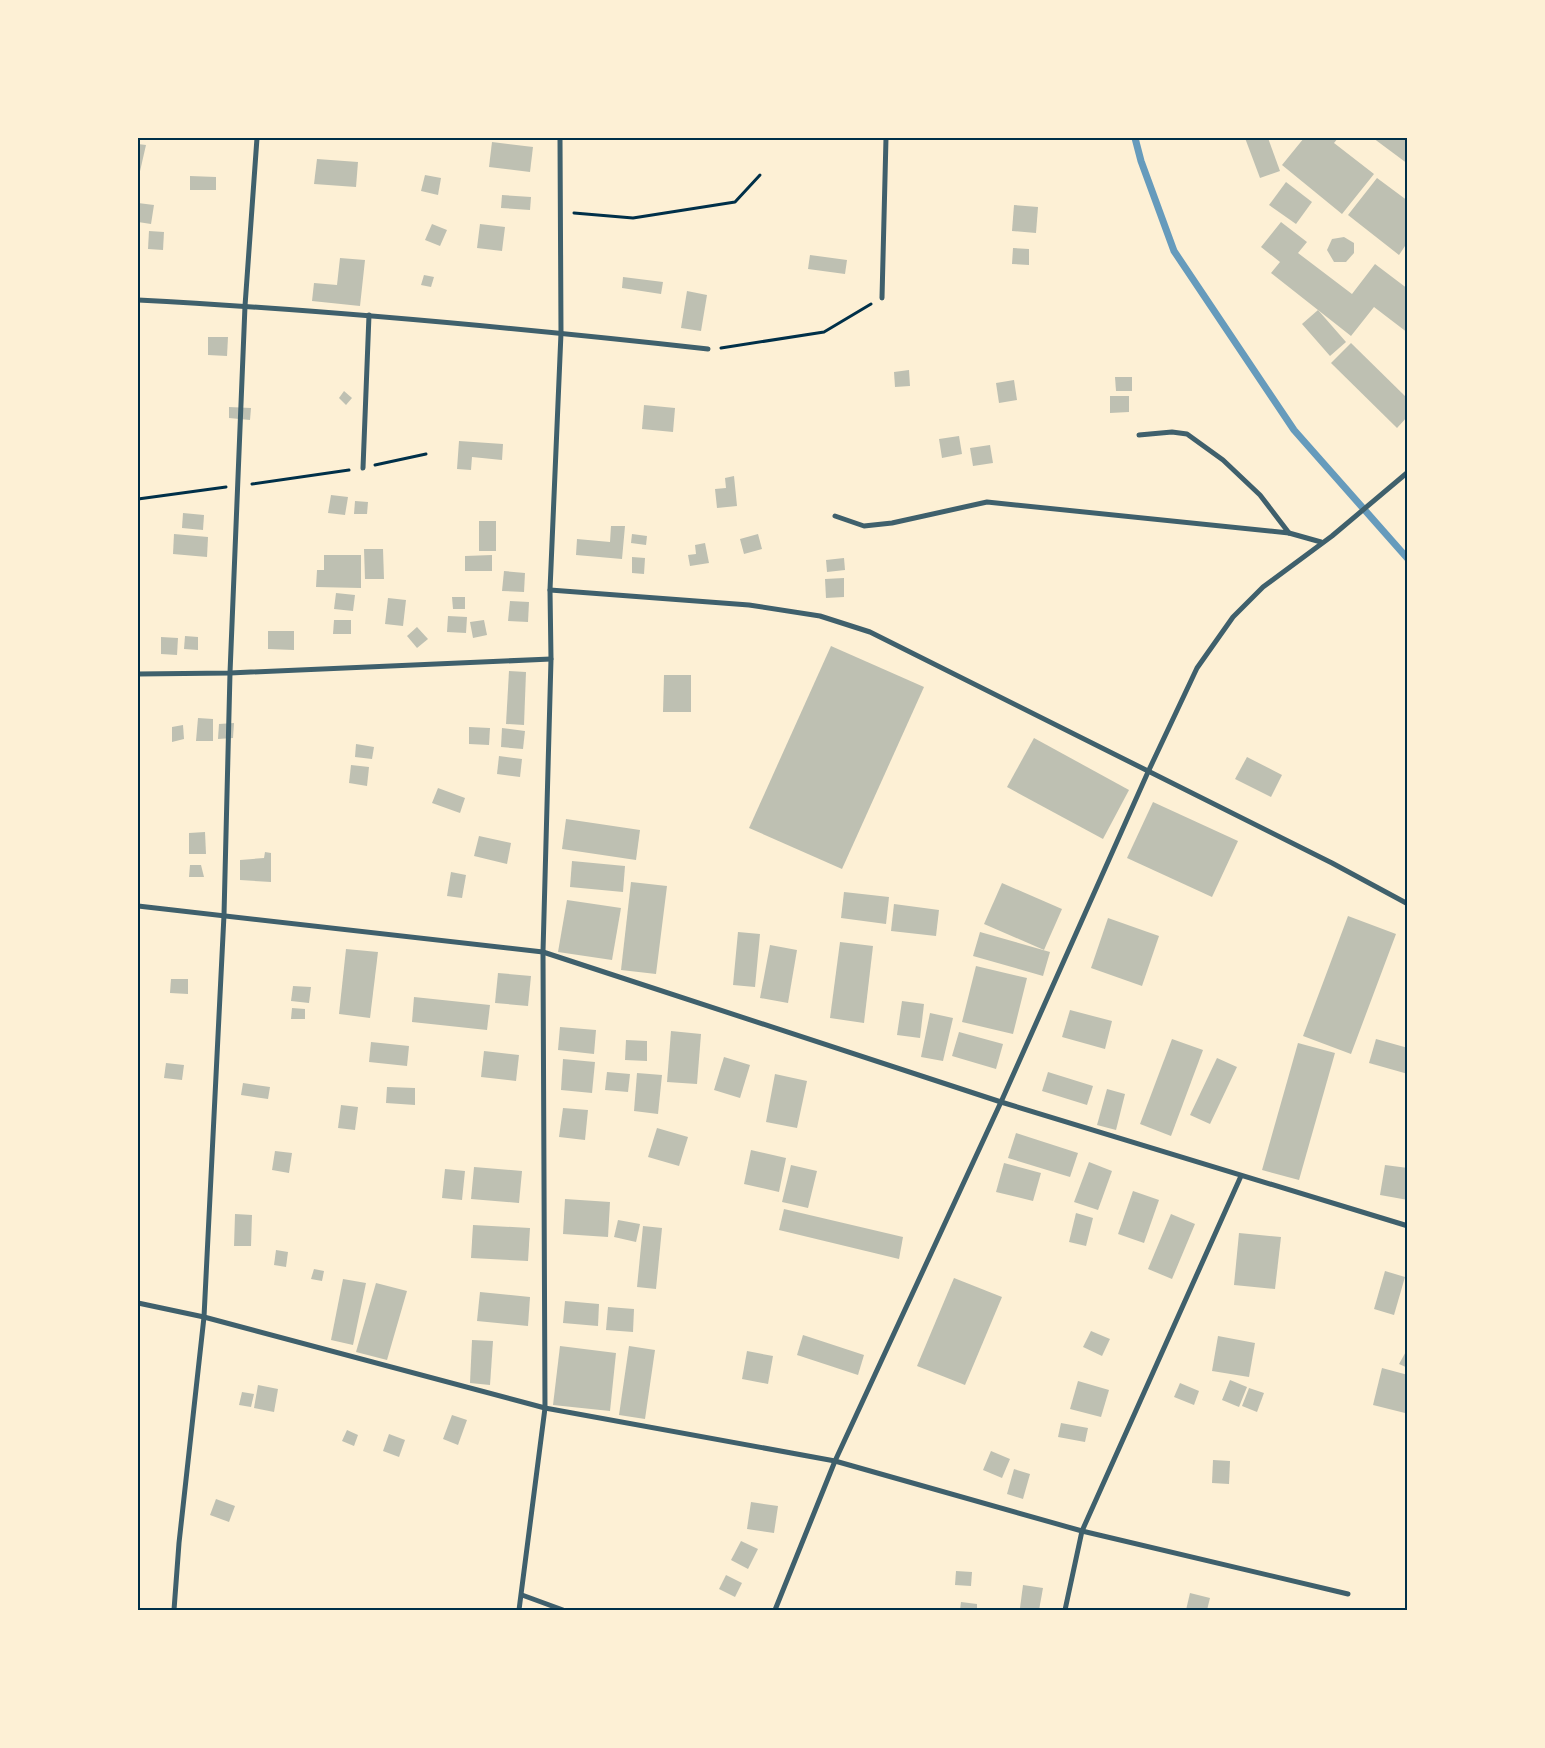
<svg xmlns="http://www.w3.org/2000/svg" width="1545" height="1748" viewBox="0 0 1545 1748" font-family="'DM Sans',sans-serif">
	<rect width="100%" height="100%" fill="#fdf0d5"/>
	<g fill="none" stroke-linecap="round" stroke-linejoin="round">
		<polyline stroke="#669bbc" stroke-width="7" points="1135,138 1141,161 1174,251 1294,430 1408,559"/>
	</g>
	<g fill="#bec0b2">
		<polygon points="1245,138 1268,138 1280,171 1260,178"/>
		<polygon points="1304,138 1338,138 1334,143 1374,174 1342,214 1282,165"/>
		<polygon points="1373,138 1408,138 1408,164"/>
		<polygon points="492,142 533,147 530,172 489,167"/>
		<polygon points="138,144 146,145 138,180"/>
		<polygon points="317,159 358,162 356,187 314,184"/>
		<polygon points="425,175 441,178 438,195 421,191"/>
		<polygon points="190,176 216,177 216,190 190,190"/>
		<polygon points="1377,178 1408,201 1408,248 1405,246 1399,255 1348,215"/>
		<polygon points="1286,182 1312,202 1296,224 1269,205"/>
		<polygon points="502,195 531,197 530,210 501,208"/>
		<polygon points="138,203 154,205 151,224 138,222"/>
		<polygon points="1014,205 1038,207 1036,233 1012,231"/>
		<polygon points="1281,222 1307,242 1298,253 1352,294 1375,264 1408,289 1408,333 1374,307 1351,336 1271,273 1280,262 1261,247"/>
		<polygon points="432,224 447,230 440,246 425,240"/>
		<polygon points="480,224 505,227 502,251 477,248"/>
		<polygon points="149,231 164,232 163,250 148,249"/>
		<polygon points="1344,237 1354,243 1354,253 1346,262 1334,262 1327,250 1332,239"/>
		<polygon points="1013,248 1029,249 1029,265 1012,264"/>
		<polygon points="810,255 847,260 845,274 808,269"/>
		<polygon points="340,258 365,260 360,306 312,301 314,283 337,285"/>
		<polygon points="424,275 434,277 431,287 421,285"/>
		<polygon points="623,277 663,282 661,294 622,288"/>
		<polygon points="687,291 707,295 701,331 681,328"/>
		<polygon points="1318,310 1346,342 1330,356 1302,324"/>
		<polygon points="208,337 228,337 227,356 208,355"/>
		<polygon points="1351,343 1408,399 1408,416 1397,428 1331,363"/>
		<polygon points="909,370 910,386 895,387 894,372"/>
		<polygon points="1115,377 1132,377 1132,391 1116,391"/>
		<polygon points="1014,380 1017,400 999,403 996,383"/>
		<polygon points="344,391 352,398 346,405 339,398"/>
		<polygon points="1110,396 1129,396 1129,412 1110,413"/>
		<polygon points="644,405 675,408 673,432 642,429"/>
		<polygon points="229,407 251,408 250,420 229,418"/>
		<polygon points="959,436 962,454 942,458 939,439"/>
		<polygon points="459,441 503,444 502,460 472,457 471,470 457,469"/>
		<polygon points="990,445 993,463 973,466 970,448"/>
		<polygon points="734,476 737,506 717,508 715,489 726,488 725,478"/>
		<polygon points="331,495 348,497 345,515 328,513"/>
		<polygon points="355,501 368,502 367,514 354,514"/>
		<polygon points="183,513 204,515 203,530 182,528"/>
		<rect x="479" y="521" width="17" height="30"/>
		<polygon points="611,526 625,526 622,559 576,555 577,539 610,542"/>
		<polygon points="174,534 208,537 207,557 173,554"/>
		<polygon points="632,534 647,536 646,545 631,543"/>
		<polygon points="758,534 762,549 744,554 740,539"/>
		<polygon points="705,543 709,563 690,566 688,555 696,554 695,545"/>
		<polygon points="364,549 383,549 384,579 365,579"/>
		<polygon points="324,555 361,555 361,588 316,587 317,570 324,570"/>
		<polygon points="492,555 492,571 465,571 465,556"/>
		<polygon points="632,557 645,558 644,574 632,573"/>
		<polygon points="844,558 845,570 827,572 826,560"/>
		<polygon points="504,571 525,573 524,592 502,591"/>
		<polygon points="844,578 844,597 826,598 825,579"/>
		<polygon points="336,593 355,595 353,611 334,609"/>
		<polygon points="452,597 465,597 465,609 453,609"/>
		<polygon points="388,598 406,600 403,626 385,624"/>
		<polygon points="510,601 529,602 528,622 508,621"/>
		<polygon points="448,616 467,617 466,633 447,632"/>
		<polygon points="334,620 351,620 351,634 333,634"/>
		<polygon points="484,620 487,635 473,638 470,622"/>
		<polygon points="417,627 428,639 417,648 407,636"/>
		<polygon points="268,631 294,631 294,650 268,649"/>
		<polygon points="185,636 198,637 198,650 184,649"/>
		<polygon points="161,637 178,638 177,655 161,654"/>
		<polygon points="831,646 924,687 842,869 749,828"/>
		<polygon points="509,671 526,672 524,725 506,724"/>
		<polygon points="664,675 691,675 691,712 663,712"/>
		<polygon points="198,718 213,719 213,741 196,741"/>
		<polygon points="234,723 233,738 218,739 219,724"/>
		<polygon points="183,725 184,739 172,742 172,727"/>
		<polygon points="469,727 490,728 489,745 469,744"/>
		<polygon points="502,728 525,731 523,749 501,747"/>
		<polygon points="1034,738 1129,790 1103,839 1007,787"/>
		<polygon points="356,744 374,747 372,759 355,757"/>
		<polygon points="499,756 522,759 520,777 497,774"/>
		<polygon points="1247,757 1282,775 1271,797 1235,779"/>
		<polygon points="351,765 369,767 367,786 349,783"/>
		<polygon points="438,788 465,798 460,813 432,803"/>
		<polygon points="1153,802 1238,841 1212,897 1127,858"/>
		<polygon points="566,819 640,830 636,860 562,849"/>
		<polygon points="205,832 206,854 189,854 189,833"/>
		<polygon points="479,836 511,843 507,864 474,856"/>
		<polygon points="265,852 271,853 271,882 240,880 240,860 264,858"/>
		<polygon points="572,861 625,866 623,892 570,887"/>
		<polygon points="190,865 201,865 204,877 189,877"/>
		<polygon points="451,872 466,875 462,898 447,896"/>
		<polygon points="631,882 667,886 656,974 621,970"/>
		<polygon points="1002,883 1062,909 1044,950 984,924"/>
		<polygon points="844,892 889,897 886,924 841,918"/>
		<polygon points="567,900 621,908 612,960 558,952"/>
		<polygon points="894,904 939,910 936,936 891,931"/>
		<polygon points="1348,916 1396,934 1351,1054 1303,1036"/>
		<polygon points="1108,918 1159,936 1142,986 1091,968"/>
		<polygon points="738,932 760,934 755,987 733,985"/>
		<polygon points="980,932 1050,952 1043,976 973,956"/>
		<polygon points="840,942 873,946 864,1023 830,1018"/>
		<polygon points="770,945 797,950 788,1003 760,998"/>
		<polygon points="346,949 378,952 370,1018 339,1014"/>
		<polygon points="976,966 1027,978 1013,1034 962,1022"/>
		<polygon points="498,973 531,976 528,1006 495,1003"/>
		<polygon points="171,979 188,979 188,994 170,993"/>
		<polygon points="293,986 311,987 309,1003 291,1001"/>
		<polygon points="414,997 490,1005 487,1030 412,1022"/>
		<polygon points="902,1001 924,1004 920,1038 897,1035"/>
		<polygon points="292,1008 305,1009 305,1019 291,1019"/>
		<polygon points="1070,1010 1112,1021 1105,1049 1062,1037"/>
		<polygon points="930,1013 953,1018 943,1061 921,1057"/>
		<polygon points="560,1027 596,1030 594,1054 558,1050"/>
		<polygon points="671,1031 701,1034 697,1084 667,1082"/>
		<polygon points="959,1032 1003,1044 996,1069 952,1056"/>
		<polygon points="1172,1039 1203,1050 1171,1136 1140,1124"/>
		<polygon points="1376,1039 1408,1048 1408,1074 1369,1063"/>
		<polygon points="626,1040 647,1041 647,1061 625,1060"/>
		<polygon points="371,1042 409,1046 407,1066 369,1062"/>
		<polygon points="1298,1043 1335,1053 1299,1180 1262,1170"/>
		<polygon points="484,1051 519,1055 516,1081 481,1077"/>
		<polygon points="724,1057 750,1065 740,1098 714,1090"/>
		<polygon points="1217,1058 1237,1067 1210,1124 1190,1115"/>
		<polygon points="563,1059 595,1062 592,1093 561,1090"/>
		<polygon points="166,1063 184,1065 182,1080 164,1078"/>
		<polygon points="607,1072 630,1074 628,1092 605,1090"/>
		<polygon points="1048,1072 1093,1086 1087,1105 1042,1091"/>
		<polygon points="637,1073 662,1075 658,1114 634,1111"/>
		<polygon points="775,1074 807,1081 797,1128 766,1122"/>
		<polygon points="243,1083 270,1087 268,1099 241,1095"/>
		<polygon points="387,1087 415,1088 415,1105 386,1103"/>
		<polygon points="1107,1089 1125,1094 1116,1130 1097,1125"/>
		<polygon points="341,1105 358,1107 355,1130 338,1128"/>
		<polygon points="563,1108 588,1110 585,1140 559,1137"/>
		<polygon points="657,1128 688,1137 679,1166 648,1157"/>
		<polygon points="1016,1133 1078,1153 1070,1177 1008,1158"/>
		<polygon points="751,1150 786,1158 779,1192 744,1184"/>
		<polygon points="275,1151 292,1153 289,1173 272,1170"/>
		<polygon points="1089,1162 1112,1171 1098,1210 1074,1202"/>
		<polygon points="1004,1163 1041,1173 1033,1201 996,1192"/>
		<polygon points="791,1165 817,1171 808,1208 782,1202"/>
		<polygon points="1385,1165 1408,1168 1408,1200 1380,1195"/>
		<polygon points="474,1167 522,1171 519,1203 471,1199"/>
		<polygon points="445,1169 465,1171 462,1200 442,1198"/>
		<polygon points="1133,1191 1159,1200 1144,1243 1118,1234"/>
		<polygon points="565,1199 610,1202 608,1237 563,1234"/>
		<polygon points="784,1209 903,1237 899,1259 779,1230"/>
		<polygon points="1076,1213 1093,1218 1086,1246 1069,1242"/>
		<polygon points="235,1214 252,1215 251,1246 234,1246"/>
		<polygon points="1171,1214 1195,1224 1172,1279 1148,1269"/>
		<polygon points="618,1220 640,1224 636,1242 614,1237"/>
		<polygon points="473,1225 530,1228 528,1261 471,1258"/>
		<polygon points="643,1226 662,1228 656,1289 637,1287"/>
		<polygon points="1239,1233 1281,1237 1275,1289 1234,1285"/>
		<polygon points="276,1250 288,1252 286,1267 274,1265"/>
		<polygon points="314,1269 324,1271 322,1281 311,1279"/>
		<polygon points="1385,1271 1405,1277 1394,1315 1374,1309"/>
		<polygon points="954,1278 1002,1297 965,1385 917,1366"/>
		<polygon points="343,1279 366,1283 353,1345 331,1340"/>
		<polygon points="376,1283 407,1291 387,1360 356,1352"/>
		<polygon points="480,1292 530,1297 528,1326 477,1321"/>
		<polygon points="565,1301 599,1304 598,1326 563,1323"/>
		<polygon points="608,1307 634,1309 633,1332 606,1330"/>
		<polygon points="1091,1331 1110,1339 1102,1356 1083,1347"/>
		<polygon points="803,1335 864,1355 858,1375 797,1355"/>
		<polygon points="1218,1336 1255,1343 1249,1377 1212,1371"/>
		<polygon points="472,1340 493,1341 490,1385 470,1383"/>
		<polygon points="560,1346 616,1353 610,1411 553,1405"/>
		<polygon points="629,1346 655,1350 645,1419 619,1415"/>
		<polygon points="1408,1348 1408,1368 1399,1364"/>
		<polygon points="747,1351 773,1356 768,1384 742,1379"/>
		<polygon points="1382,1368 1408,1375 1408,1402 1405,1413 1373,1405"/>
		<polygon points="1230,1380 1247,1387 1239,1407 1222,1400"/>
		<polygon points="1078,1381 1109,1390 1101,1417 1070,1409"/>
		<polygon points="1180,1383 1199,1391 1194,1405 1174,1397"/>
		<polygon points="258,1385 278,1389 274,1412 254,1408"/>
		<polygon points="1249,1388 1264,1393 1257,1412 1242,1406"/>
		<polygon points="242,1392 254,1394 251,1407 239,1405"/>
		<polygon points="452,1415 467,1420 458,1445 443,1439"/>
		<polygon points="1061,1423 1088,1428 1085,1442 1058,1437"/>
		<polygon points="347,1430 358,1435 354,1446 342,1441"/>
		<polygon points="389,1434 405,1440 399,1457 383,1451"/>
		<polygon points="991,1451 1010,1459 1002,1478 983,1470"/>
		<polygon points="1213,1460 1230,1461 1229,1484 1212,1483"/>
		<polygon points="1014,1469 1030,1474 1023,1499 1007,1494"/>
		<polygon points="216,1499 235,1506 229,1522 210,1515"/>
		<polygon points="751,1502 778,1506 774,1533 747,1529"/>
		<polygon points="741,1541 758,1549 748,1569 731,1560"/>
		<polygon points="956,1571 972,1572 971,1586 955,1585"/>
		<polygon points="726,1575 742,1583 735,1597 719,1589"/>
		<polygon points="1023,1585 1043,1588 1039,1610 1020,1608"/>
		<polygon points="1190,1593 1210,1598 1207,1610 1186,1610"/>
		<polygon points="961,1602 977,1604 977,1610 960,1610"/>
	</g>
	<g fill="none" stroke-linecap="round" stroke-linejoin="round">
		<g stroke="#003049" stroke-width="3">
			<polyline points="574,213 633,218 735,202 760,175"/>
			<polyline points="721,348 824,332 871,304"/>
			<polyline points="375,465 426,454"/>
			<polyline points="252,484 349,470"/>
			<polyline points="138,499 226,487"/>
		</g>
		<g stroke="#3f606c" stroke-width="5">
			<polyline points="882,298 886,138"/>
			<path d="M138,300C328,310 518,328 708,349"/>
			<polyline points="1139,435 1172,432 1187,434 1223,460 1260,495 1289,533"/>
			<polyline points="363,468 369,315"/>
			<polyline points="835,516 864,526 892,523 987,502 1289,533 1321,542"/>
			<polyline points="550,590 749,605 820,616 870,632 1332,863 1408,904"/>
			<polyline points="138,674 230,673 551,659"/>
			<polyline points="138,906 543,952 1001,1102 1408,1226"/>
			<polyline points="138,1303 204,1317 545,1408 835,1461 1082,1531 1348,1594"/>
			<polyline points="522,1595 563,1610"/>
			<polyline points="174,1610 179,1543 204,1317 224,915 230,673 245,306 257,138"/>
			<polyline points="519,1610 545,1408 543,952 551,659 550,590 561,333 560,138"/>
			<polyline points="775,1610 835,1461 1001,1102 1148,772 1197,668 1233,617 1263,587 1332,536 1408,472"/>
			<polyline points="1065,1610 1082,1531 1241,1176"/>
		</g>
	</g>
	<rect width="1545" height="1748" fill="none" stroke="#fdf0d5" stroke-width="278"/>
	<rect x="139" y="139" width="1267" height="1470" fill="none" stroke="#003049" stroke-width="2"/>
</svg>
